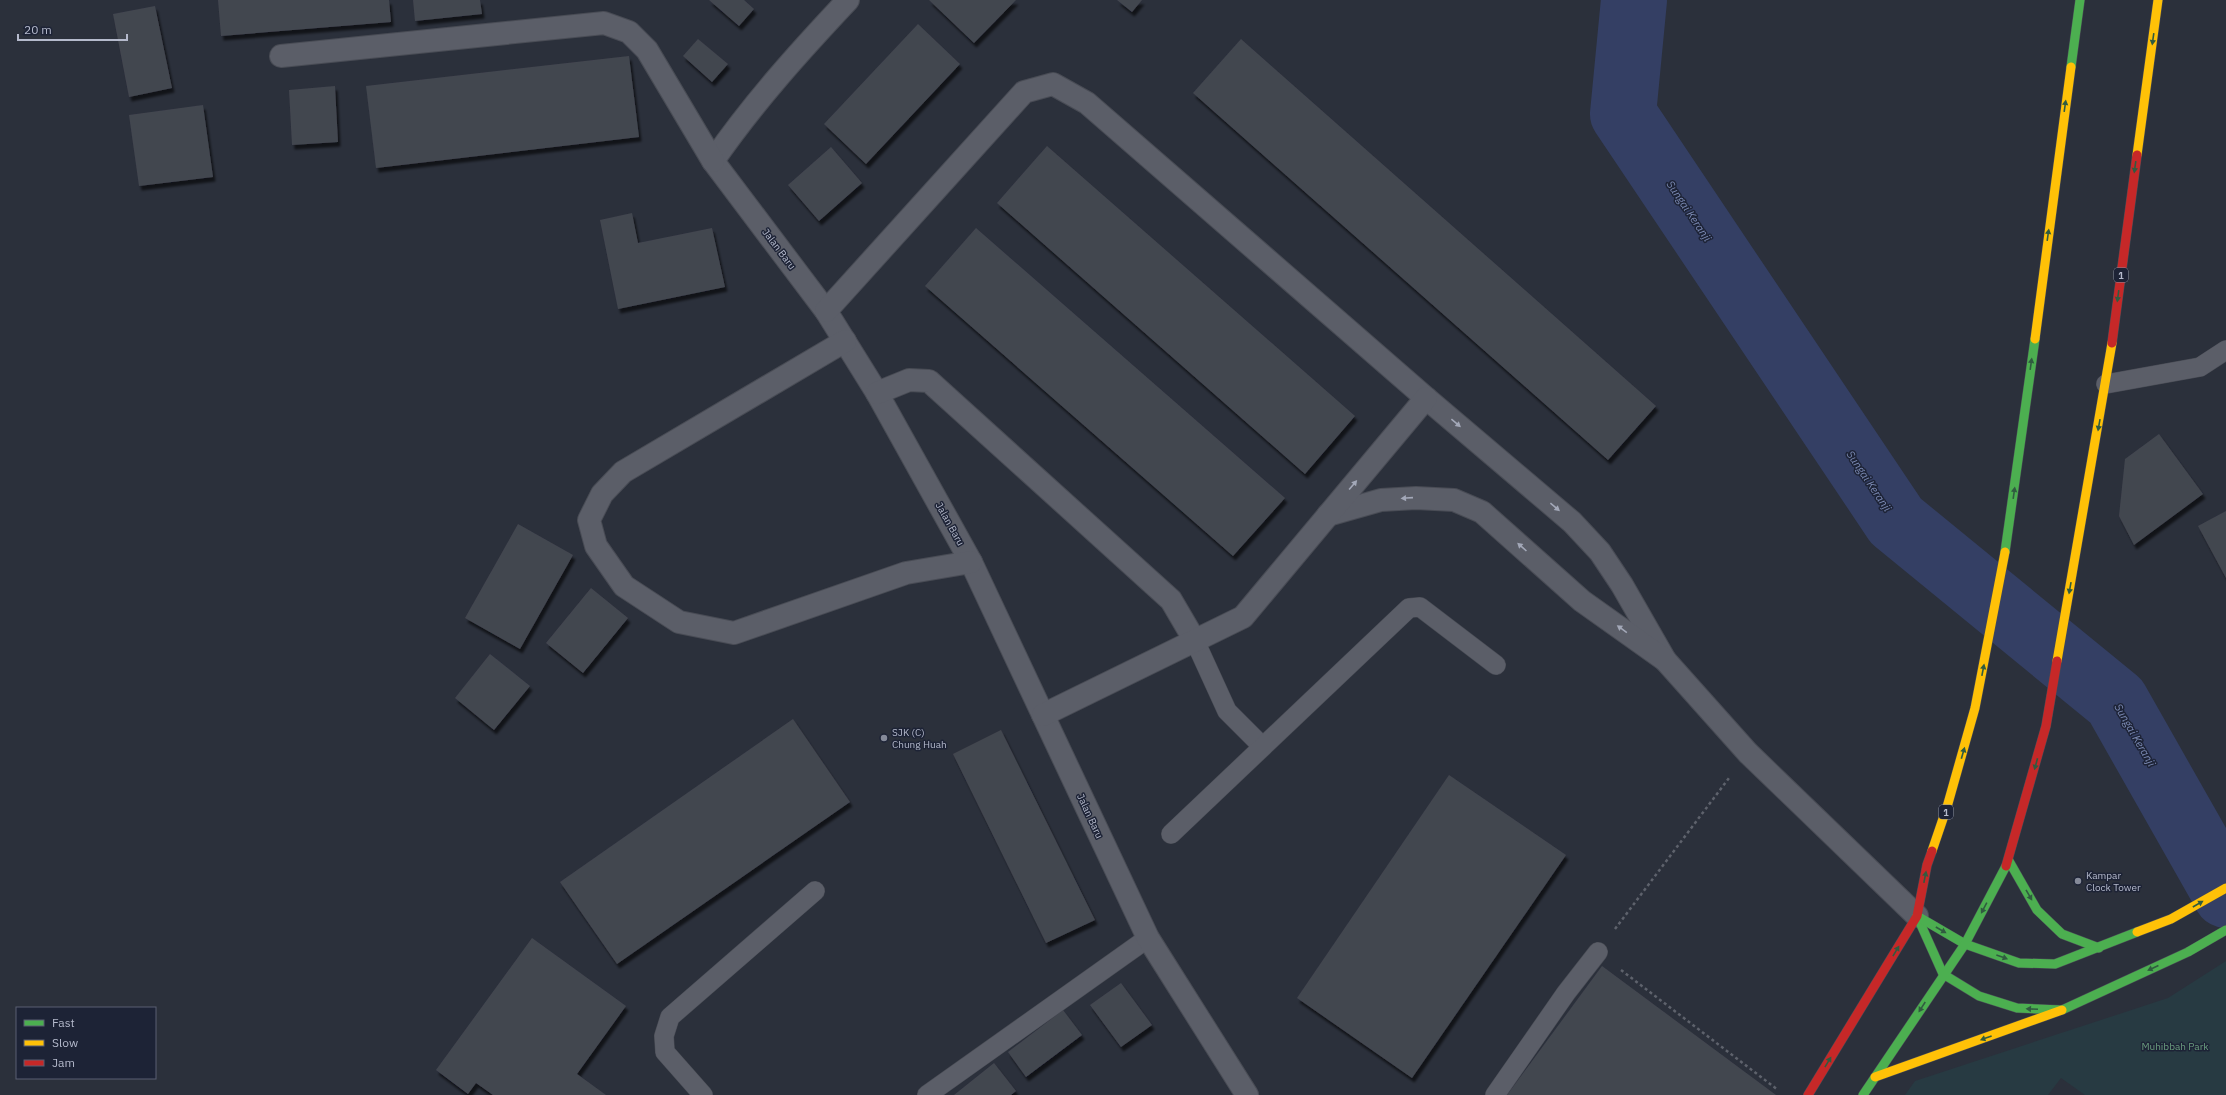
<svg xmlns="http://www.w3.org/2000/svg" width="2226" height="1095" viewBox="0 0 2226 1095" font-family="'IBM Plex Sans',sans-serif">
	<defs>
		<filter id="shadow"><feDropShadow dx="2.5" dy="4.5" stdDeviation="1" flood-color="#0009"/></filter>
	</defs>
	<rect width="100%" height="100%" fill="#2b303b"/>
	<polygon fill="#273a42" points="2226,961 2226,1095 2085,1095 2061,1078 2048,1095 1905,1095 1915,1081 2168,998"/>
	<g fill="none" stroke-linecap="round" stroke-linejoin="round">
		<polyline stroke="#343f64" stroke-width="66" points="1634,0 1623,114 1896,521 2116,701 2226,895"/>
	</g>
	<g fill="#434650" filter="url(#shadow)">
		<polygon points="218,0 389,0 391,22 221,36"/>
		<polygon points="413,0 480,0 482,14 415,21"/>
		<polygon points="709,0 744,0 754,9 739,26"/>
		<polygon points="929,0 1016,0 974,43"/>
		<polygon points="1117,0 1142,0 1132,12"/>
		<polygon points="155,6 172,88 129,97 113,14"/>
		<polygon points="918,24 960,64 866,164 824,124"/>
		<polygon points="698,39 728,64 712,82 683,56"/>
		<polygon points="1241,39 1656,406 1608,460 1193,93"/>
		<polygon points="629,56 639,137 376,168 366,86"/>
		<polygon points="335,86 338,142 292,145 289,90"/>
		<polygon points="203,105 213,177 139,186 129,115"/>
		<polygon points="1047,146 1355,416 1305,474 997,203"/>
		<polygon points="831,147 862,183 819,221 788,185"/>
		<polygon points="632,213 638,243 712,228 725,287 618,309 600,220"/>
		<polygon points="976,228 1285,498 1233,556 925,286"/>
		<polygon points="2159,434 2203,494 2134,545 2119,516 2125,459"/>
		<polygon points="2226,511 2226,578 2198,526"/>
		<polygon points="518,524 573,555 520,649 465,618"/>
		<polygon points="591,588 628,618 583,673 546,643"/>
		<polygon points="490,654 530,686 494,730 455,698"/>
		<polygon points="793,719 850,802 617,964 560,882"/>
		<polygon points="1001,730 1095,920 1046,943 953,754"/>
		<polygon points="1449,775 1566,855 1412,1078 1297,998"/>
		<polygon points="532,938 626,1006 577,1074 606,1095 493,1095 476,1083 468,1094 436,1070"/>
		<polygon points="1602,966 1776,1095 1507,1095"/>
		<polygon points="1121,983 1152,1025 1121,1047 1090,1005"/>
		<polygon points="1063,1010 1082,1035 1026,1077 1008,1052"/>
		<polygon points="994,1063 1016,1091 1011,1095 954,1095"/>
	</g>
	<g fill="none" stroke-linecap="round" stroke-linejoin="round">
		<defs>
			<g id="lane">
				<polyline points="2106,384 2200,367 2226,350"/>
				<polyline points="1195,641 1227,711 1262,746"/>
				<polyline points="1171,834 1409,608 1420,607 1496,665"/>
				<polyline points="703,1095 665,1052 664,1036 670,1017 815,891"/>
				<polyline points="927,1095 1148,938"/>
				<polyline points="1495,1095 1566,993 1598,952"/>
			</g>
			<g id="street">
				<path d="M848,0C800,51 753,103 713,161L826,311L877,393L971,562L1148,938L1247,1095"/>
				<polyline points="281,56 604,23 629,32 647,50 713,161"/>
				<polyline points="826,311 1024,92 1053,84 1087,103 1426,398 1572,522 1600,552 1622,585 1665,660"/>
				<polyline points="845,341 623,472 602,494 589,520 596,546 624,586 679,622 734,633 906,573 971,562"/>
				<polyline points="877,393 909,380 929,381 1171,600 1195,641"/>
				<polyline points="1328,515 1381,500 1416,498 1454,500 1482,512 1582,601 1665,660 1748,753 1917,916"/>
				<polyline points="1043,715 1243,617 1426,398"/>
			</g>
			<g id="fast">
				<polyline points="2071,67 2080,0"/>
				<polyline points="2005,552 2035,339"/>
				<polyline points="2009,861 2037,910 2062,934 2099,948"/>
				<polyline points="1917,916 1943,974 1979,996 2017,1008 2062,1010 2188,952 2226,930"/>
				<polyline points="1917,916 1965,944 2019,963 2055,964 2137,932"/>
				<polyline points="1863,1095 1965,944 2006,866"/>
			</g>
			<g id="slow">
				<polyline points="2137,155 2158,0"/>
				<polyline points="2035,339 2071,67"/>
				<polyline points="2057,661 2112,343"/>
				<polyline points="1932,851 1947,807 1975,708 2005,552"/>
				<polyline points="2137,932 2171,919 2226,888"/>
				<polyline points="1875,1077 2062,1010"/>
			</g>
			<g id="jam">
				<polyline points="2112,343 2137,155"/>
				<polyline points="2006,866 2046,726 2057,661"/>
				<polyline points="1808,1095 1917,916 1927,865 1932,851"/>
			</g>
		</defs>
		<use href="#lane" stroke="#494c55" stroke-width="20"/>
		<use href="#street" stroke="#494c55" stroke-width="24"/>
		<use href="#fast" stroke="#494c55" stroke-width="10"/>
		<use href="#slow" stroke="#494c55" stroke-width="10"/>
		<use href="#jam" stroke="#494c55" stroke-width="10"/>
		<g stroke="#5e626c" stroke-width="2.5" stroke-dasharray="3 3" stroke-linecap="butt">
			<polyline points="1615,929 1729,778"/>
			<polyline points="1621,970 1778,1090"/>
		</g>
		<use href="#lane" stroke="#5b5e68" stroke-width="19"/>
		<use href="#street" stroke="#5b5e68" stroke-width="22"/>
		<use href="#fast" stroke="#4caf50" stroke-width="9"/>
		<use href="#slow" stroke="#ffc107" stroke-width="9"/>
		<use href="#jam" stroke="#c62828" stroke-width="9"/>
	</g>
	<defs><path id="oneway-solid" d="M-6-.8H1V-3.2L6.5 0L1 3.2V.8H-6Z"/></defs>
	<g fill="#305b40">
		<use href="#oneway-solid" transform="translate(2153 39) rotate(98)"/>
		<use href="#oneway-solid" transform="translate(2065 106) rotate(-82)"/>
		<use href="#oneway-solid" transform="translate(2135 167) rotate(98)"/>
		<use href="#oneway-solid" transform="translate(2048 235) rotate(-82)"/>
		<use href="#oneway-solid" transform="translate(2118 296) rotate(98)"/>
		<use href="#oneway-solid" transform="translate(2031 364) rotate(-82)"/>
		<use href="#oneway-solid" transform="translate(2099 425) rotate(100)"/>
		<use href="#oneway-solid" transform="translate(2014 493) rotate(-82)"/>
		<use href="#oneway-solid" transform="translate(2070 588) rotate(100)"/>
		<use href="#oneway-solid" transform="translate(1983 670) rotate(-79)"/>
		<use href="#oneway-solid" transform="translate(1963 753) rotate(-74)"/>
		<use href="#oneway-solid" transform="translate(2036 764) rotate(105)"/>
		<use href="#oneway-solid" transform="translate(1925 877) rotate(-79)"/>
		<use href="#oneway-solid" transform="translate(2029 895) rotate(60)"/>
		<use href="#oneway-solid" transform="translate(2198 904) rotate(-30)"/>
		<use href="#oneway-solid" transform="translate(1984 908) rotate(118)"/>
		<use href="#oneway-solid" transform="translate(1941 930) rotate(30)"/>
		<use href="#oneway-solid" transform="translate(1896 951) rotate(-59)"/>
		<use href="#oneway-solid" transform="translate(2002 957) rotate(20)"/>
		<use href="#oneway-solid" transform="translate(2153 968) rotate(155)"/>
		<use href="#oneway-solid" transform="translate(1922 1007) rotate(123)"/>
		<use href="#oneway-solid" transform="translate(2032 1009) rotate(-177)"/>
		<use href="#oneway-solid" transform="translate(1986 1038) rotate(160)"/>
		<use href="#oneway-solid" transform="translate(1828 1062) rotate(-59)"/>
	</g>
	<g fill="#a3a8b8">
		<use href="#oneway-solid" transform="translate(1456 423) rotate(40)"/>
		<use href="#oneway-solid" transform="translate(1353 485) rotate(-50)"/>
		<use href="#oneway-solid" transform="translate(1407 498) rotate(176)"/>
		<use href="#oneway-solid" transform="translate(1555 507) rotate(40)"/>
		<use href="#oneway-solid" transform="translate(1522 547) rotate(-138)"/>
		<use href="#oneway-solid" transform="translate(1622 629) rotate(-144)"/>
	</g>
	<g fill="#858a99" stroke="#1d2336" stroke-width="1.5">
		<circle cx="884" cy="738" r="4"/>
		<circle cx="2078" cy="881" r="4"/>
	</g>
	<g text-anchor="middle" dominant-baseline="central" stroke-width="3" stroke-linejoin="round" paint-order="stroke">
		<g fill="#1d2336" stroke="#878d9f" stroke-width="1">
			<rect x="2114" y="268" width="14" height="14" rx="3"/>
			<rect x="1939" y="805" width="14" height="14" rx="3"/>
		</g>
		<g font-size="9" font-weight="bold" fill="#b5bacc">
			<text x="2121" y="275">1</text>
			<text x="1946" y="812">1</text>
		</g>
		<g font-size="10" fill="#b5bacc" stroke="#1d2336">
			<text transform="translate(779 249) rotate(53)">Jalan Baru</text>
			<text transform="translate(950 524) rotate(61)">Jalan Baru</text>
			<text transform="translate(1090 816) rotate(65)">Jalan Baru</text>
		</g>
		<g font-size="10" fill="#b5bacc" stroke="#1d2336" text-anchor="start">
			<text x="892" y="732">SJK (C)<tspan x="892" dy="12">Chung Huah</tspan></text>
			<text x="2086" y="875">Kampar<tspan x="2086" dy="12">Clock Tower</tspan></text>
		</g>
		<g font-size="10" fill="#6b9e7f" stroke="#1d2336">
			<text x="2175" y="1046">Muhibbah Park</text>
		</g>
		<g font-size="11" font-style="italic" fill="#7b8ab4" stroke="#1d2336">
			<text transform="translate(1689 211) rotate(56)">Sungai Keranji</text>
			<text transform="translate(1869 481) rotate(56)">Sungai Keranji</text>
			<text transform="translate(2135 735) rotate(60)">Sungai Keranji</text>
		</g>
	</g>
	<rect x="16" y="1007" width="140" height="72" fill="#1d2336" stroke="#5a5f72"/>
	<rect x="24" y="1020" width="20" height="6" fill="#4caf50" stroke="#5a5f72"/>
	<text x="52" y="1027" font-size="12" fill="#b5bacc">Fast</text>
	<rect x="24" y="1040" width="20" height="6" fill="#ffc107" stroke="#5a5f72"/>
	<text x="52" y="1047" font-size="12" fill="#b5bacc">Slow</text>
	<rect x="24" y="1060" width="20" height="6" fill="#c62828" stroke="#5a5f72"/>
	<text x="52" y="1067" font-size="12" fill="#b5bacc">Jam</text>
	<path d="M18 34v6h109v-6" fill="none" stroke="#b5bacc" stroke-width="2"/>
	<text x="24" y="34" font-size="12" fill="#b5bacc" stroke="#1d2336" stroke-width="3" paint-order="stroke">20 m</text>
</svg>
